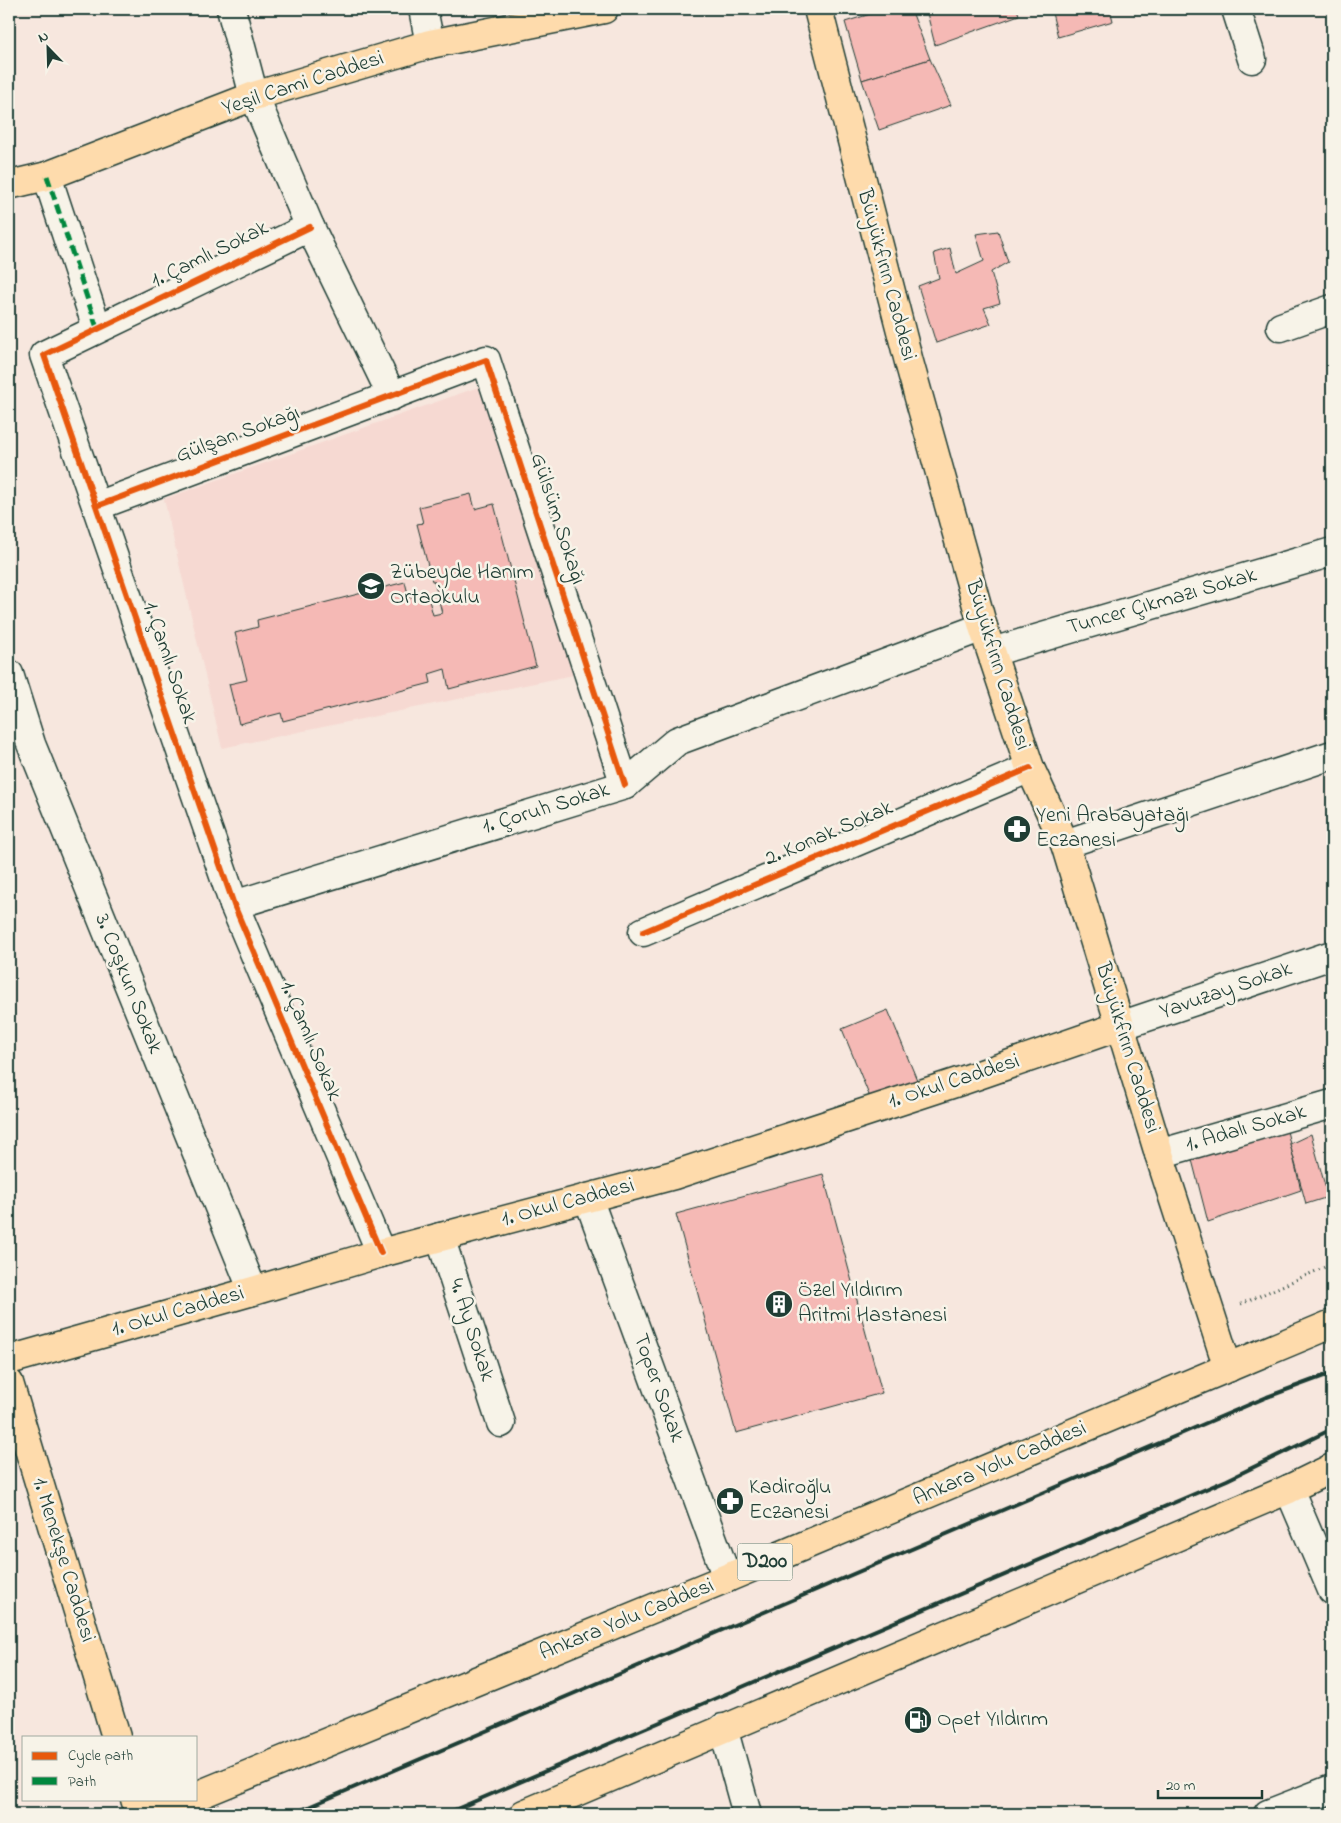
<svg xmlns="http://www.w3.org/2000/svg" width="1341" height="1823" viewBox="0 0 1341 1823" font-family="'Indie Flower',sans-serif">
	<rect width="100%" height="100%" fill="#f7e7de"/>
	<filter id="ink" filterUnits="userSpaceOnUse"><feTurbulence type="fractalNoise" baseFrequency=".02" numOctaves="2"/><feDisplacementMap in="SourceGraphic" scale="10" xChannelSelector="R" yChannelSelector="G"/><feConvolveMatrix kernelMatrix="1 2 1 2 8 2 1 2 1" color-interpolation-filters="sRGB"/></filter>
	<g filter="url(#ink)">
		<polygon fill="#f6d9d2" points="484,385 588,672 222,748 164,499"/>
		<g fill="#f5b9b5" stroke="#1f3d34">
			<polygon points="886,9 911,9 930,59 862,80 845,22"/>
			<polygon points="926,9 1017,9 1019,15 935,45"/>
			<polygon points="1051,9 1110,9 1113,21 1058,37"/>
			<polygon points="930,59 951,105 879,130 862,80"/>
			<polygon points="998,231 1008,262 991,272 1000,303 984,308 991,324 936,343 918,286 939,278 934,253 950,248 956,274 984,261 976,234"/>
			<polygon points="471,494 475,509 494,504 536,666 449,689 445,669 429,674 431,683 283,721 281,713 239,724 229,684 247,680 235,633 258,627 257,620 405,582 409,598 427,593 433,615 442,613 434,581 432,581 417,524 423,523 419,507"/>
			<polygon points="888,1010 917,1080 871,1100 842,1029"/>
			<polygon points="1287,1131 1301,1190 1208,1222 1191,1156"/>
			<polygon points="1311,1134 1328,1197 1306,1204 1290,1144"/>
			<polygon points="823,1174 882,1393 736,1433 676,1214"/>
		</g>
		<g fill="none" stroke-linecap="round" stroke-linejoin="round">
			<defs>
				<g id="minor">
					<polyline points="231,9 254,96 310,227 392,396"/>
					<polyline points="423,9 430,44"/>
					<polyline points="1236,9 1252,59"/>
					<polyline points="47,176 97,328"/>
					<polyline points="310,227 44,355 234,905 381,1253"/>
					<polyline points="1281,327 1332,309"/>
					<polyline points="97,506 486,360 625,785"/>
					<polyline points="992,652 1332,552"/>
					<polyline points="9,674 31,744 253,1291"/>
					<polyline points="1065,844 1332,755"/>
					<polyline points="234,905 625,785 677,741 983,627"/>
					<polyline points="643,932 1030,768"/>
					<polyline points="1120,1026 1332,955"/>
					<polyline points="1159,1154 1332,1104"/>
					<polyline points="588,1198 727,1578"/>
					<polyline points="440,1237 501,1423"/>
					<polyline points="1289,1489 1332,1590"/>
					<polyline points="723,1728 747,1814"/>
					<polyline points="1268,1814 1332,1789"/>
				</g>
				<g id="major">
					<polyline points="818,9 909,362 983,627 1030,768 1065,844 1159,1154 1228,1368"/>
					<polyline points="9,185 47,176 254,96 430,44 604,9"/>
					<polyline points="9,1360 253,1291 381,1253 674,1175 964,1080 1120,1026"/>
					<polyline points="9,1383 116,1737"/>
					<polyline points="135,1799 140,1814"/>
				</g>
				<g id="highway">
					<polyline points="196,1796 727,1578 1332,1324"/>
					<polyline points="153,1814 189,1799"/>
					<polyline points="524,1814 1289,1489 1332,1468"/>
				</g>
			</defs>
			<use href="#minor" stroke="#1f3d34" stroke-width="31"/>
			<use href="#major" stroke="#1f3d34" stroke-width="31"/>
			<use href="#highway" stroke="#1f3d34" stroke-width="31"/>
			<polyline stroke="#1f3d34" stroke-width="3" stroke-dasharray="1 4" stroke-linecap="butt" points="1241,1304 1332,1264"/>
			<use href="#minor" stroke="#f7f3e8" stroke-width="28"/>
			<use href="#major" stroke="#fedbac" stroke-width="28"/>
			<use href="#highway" stroke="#fedbac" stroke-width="28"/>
			<g stroke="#1f3d34" stroke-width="4">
				<polyline points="292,1814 1267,1397 1332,1373"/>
				<polyline points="445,1814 1227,1480 1332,1429"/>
			</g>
			<polyline stroke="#00873e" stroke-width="5" stroke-dasharray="10 5" stroke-linecap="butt" points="47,176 97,328"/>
			<defs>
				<g id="cycleway">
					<polyline points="310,227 44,355 234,905 381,1253"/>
					<polyline points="97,506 486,360 625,785"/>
					<polyline points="643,932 1030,768"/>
				</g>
			</defs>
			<use href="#cycleway" stroke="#f7f3e8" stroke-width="9"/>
			<use href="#cycleway" stroke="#e8590c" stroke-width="6"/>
		</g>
	</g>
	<defs>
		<symbol id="school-disc" viewBox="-11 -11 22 22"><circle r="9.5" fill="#1f3d34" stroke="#f7f3e8"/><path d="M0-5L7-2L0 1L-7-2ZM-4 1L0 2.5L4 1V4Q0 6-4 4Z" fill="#fff"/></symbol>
		<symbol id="pharmacy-disc" viewBox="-11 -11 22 22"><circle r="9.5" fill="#1f3d34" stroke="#f7f3e8"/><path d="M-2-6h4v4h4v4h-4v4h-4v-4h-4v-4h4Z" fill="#fff"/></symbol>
		<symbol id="building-disc" viewBox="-11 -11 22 22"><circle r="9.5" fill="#1f3d34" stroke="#f7f3e8"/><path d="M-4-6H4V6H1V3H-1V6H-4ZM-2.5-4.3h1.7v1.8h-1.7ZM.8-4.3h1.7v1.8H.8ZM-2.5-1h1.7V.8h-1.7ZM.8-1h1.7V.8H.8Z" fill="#fff"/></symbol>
		<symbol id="fuel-disc" viewBox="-11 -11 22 22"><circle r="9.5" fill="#1f3d34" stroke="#f7f3e8"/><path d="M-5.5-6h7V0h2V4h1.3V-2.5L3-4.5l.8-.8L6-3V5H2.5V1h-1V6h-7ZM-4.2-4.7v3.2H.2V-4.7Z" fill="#fff"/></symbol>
	</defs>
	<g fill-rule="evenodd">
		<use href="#school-disc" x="355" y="570" width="32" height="32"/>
		<use href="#pharmacy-disc" x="1001" y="813" width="32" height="32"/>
		<use href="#building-disc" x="763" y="1288" width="32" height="32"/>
		<use href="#pharmacy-disc" x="714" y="1485" width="32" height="32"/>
		<use href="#fuel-disc" x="902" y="1704" width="32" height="32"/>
	</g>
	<g text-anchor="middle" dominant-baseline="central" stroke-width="5" stroke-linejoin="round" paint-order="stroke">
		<rect fill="#f7f3e8" stroke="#60746a" stroke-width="1" x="737.5" y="1543.5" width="55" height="37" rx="4"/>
		<g font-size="21" font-weight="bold" fill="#1f3d34">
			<text x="765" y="1562">D200</text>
		</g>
		<g font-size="22" fill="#1f3d34" stroke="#f7f3e8">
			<text transform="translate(303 84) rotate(-18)">Yeşil Cami Caddesi</text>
			<text transform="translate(210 255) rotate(-26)">1. Çamlı Sokak</text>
			<text transform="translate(886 275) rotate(75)">Büyükfırın Caddesi</text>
			<text transform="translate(238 435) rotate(-20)">Gülşan Sokağı</text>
			<text transform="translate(557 519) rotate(72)">Gülsüm Sokağı</text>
			<text transform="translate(1162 602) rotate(-16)">Tuncer Çıkmazı Sokak</text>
			<text transform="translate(169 663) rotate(71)">1. Çamlı Sokak</text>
			<text transform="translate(997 665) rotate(73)">Büyükfırın Caddesi</text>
			<text transform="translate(546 809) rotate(-17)">1. Çoruh Sokak</text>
			<text transform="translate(829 834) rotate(-23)">2. Konak Sokak</text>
			<text transform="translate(128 984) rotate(68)">3. Coşkun Sokak</text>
			<text transform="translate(1226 991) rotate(-19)">Yavuzay Sokak</text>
			<text transform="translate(310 1041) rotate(67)">1. Çamlı Sokak</text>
			<text transform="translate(1127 1048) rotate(73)">Büyükfırın Caddesi</text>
			<text transform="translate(954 1082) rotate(-18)">1. Okul Caddesi</text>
			<text transform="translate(1246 1129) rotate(-16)">1. Adalı Sokak</text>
			<text transform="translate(568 1203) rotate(-15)">1. Okul Caddesi</text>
			<text transform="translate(178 1312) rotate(-16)">1. Okul Caddesi</text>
			<text transform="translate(471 1330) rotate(72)">4. Ay Sokak</text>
			<text transform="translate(658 1388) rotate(70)">Toper Sokak</text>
			<text transform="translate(1000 1464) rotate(-23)">Ankara Yolu Caddesi</text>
			<text transform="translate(63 1560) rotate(73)">1. Menekşe Caddesi</text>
			<text transform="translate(627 1620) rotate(-22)">Ankara Yolu Caddesi</text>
		</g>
		<g font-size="22" fill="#1f3d34" stroke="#f7f3e8" text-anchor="start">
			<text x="390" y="573">Zübeyde Hanım<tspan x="390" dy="25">Ortaokulu</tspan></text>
			<text x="1036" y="816">Yeni Arabayatağı<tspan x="1036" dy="25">Eczanesi</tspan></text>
			<text x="798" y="1291">Özel Yıldırım<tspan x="798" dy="25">Aritmi Hastanesi</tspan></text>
			<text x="749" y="1488">Kadiroğlu<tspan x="749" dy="25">Eczanesi</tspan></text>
			<text x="937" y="1720">Opet Yıldırım</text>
		</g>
	</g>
	<rect width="1341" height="1823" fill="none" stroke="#f7f3e8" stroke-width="30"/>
	<rect x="15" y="15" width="1311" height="1793" fill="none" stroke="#1f3d34" stroke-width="2" filter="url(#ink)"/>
	<rect x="22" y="1736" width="175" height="65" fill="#f7f3e8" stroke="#a1aaa0"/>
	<rect x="32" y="1752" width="25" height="8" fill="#e8590c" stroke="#a1aaa0"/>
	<text x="68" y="1760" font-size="15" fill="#1f3d34">Cycle path</text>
	<rect x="32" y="1777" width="25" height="8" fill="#00873e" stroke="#a1aaa0"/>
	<text x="68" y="1786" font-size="15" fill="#1f3d34">Path</text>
	<g transform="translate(48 48) rotate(337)" stroke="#f7f3e8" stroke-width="4" paint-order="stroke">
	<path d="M0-4L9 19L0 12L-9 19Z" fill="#1f3d34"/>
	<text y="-8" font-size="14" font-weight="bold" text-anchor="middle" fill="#1f3d34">N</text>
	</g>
	<path d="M1158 1790v8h104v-8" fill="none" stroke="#1f3d34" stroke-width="2.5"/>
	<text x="1166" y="1790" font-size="15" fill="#1f3d34" stroke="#f7f3e8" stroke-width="4" paint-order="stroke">20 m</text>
</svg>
